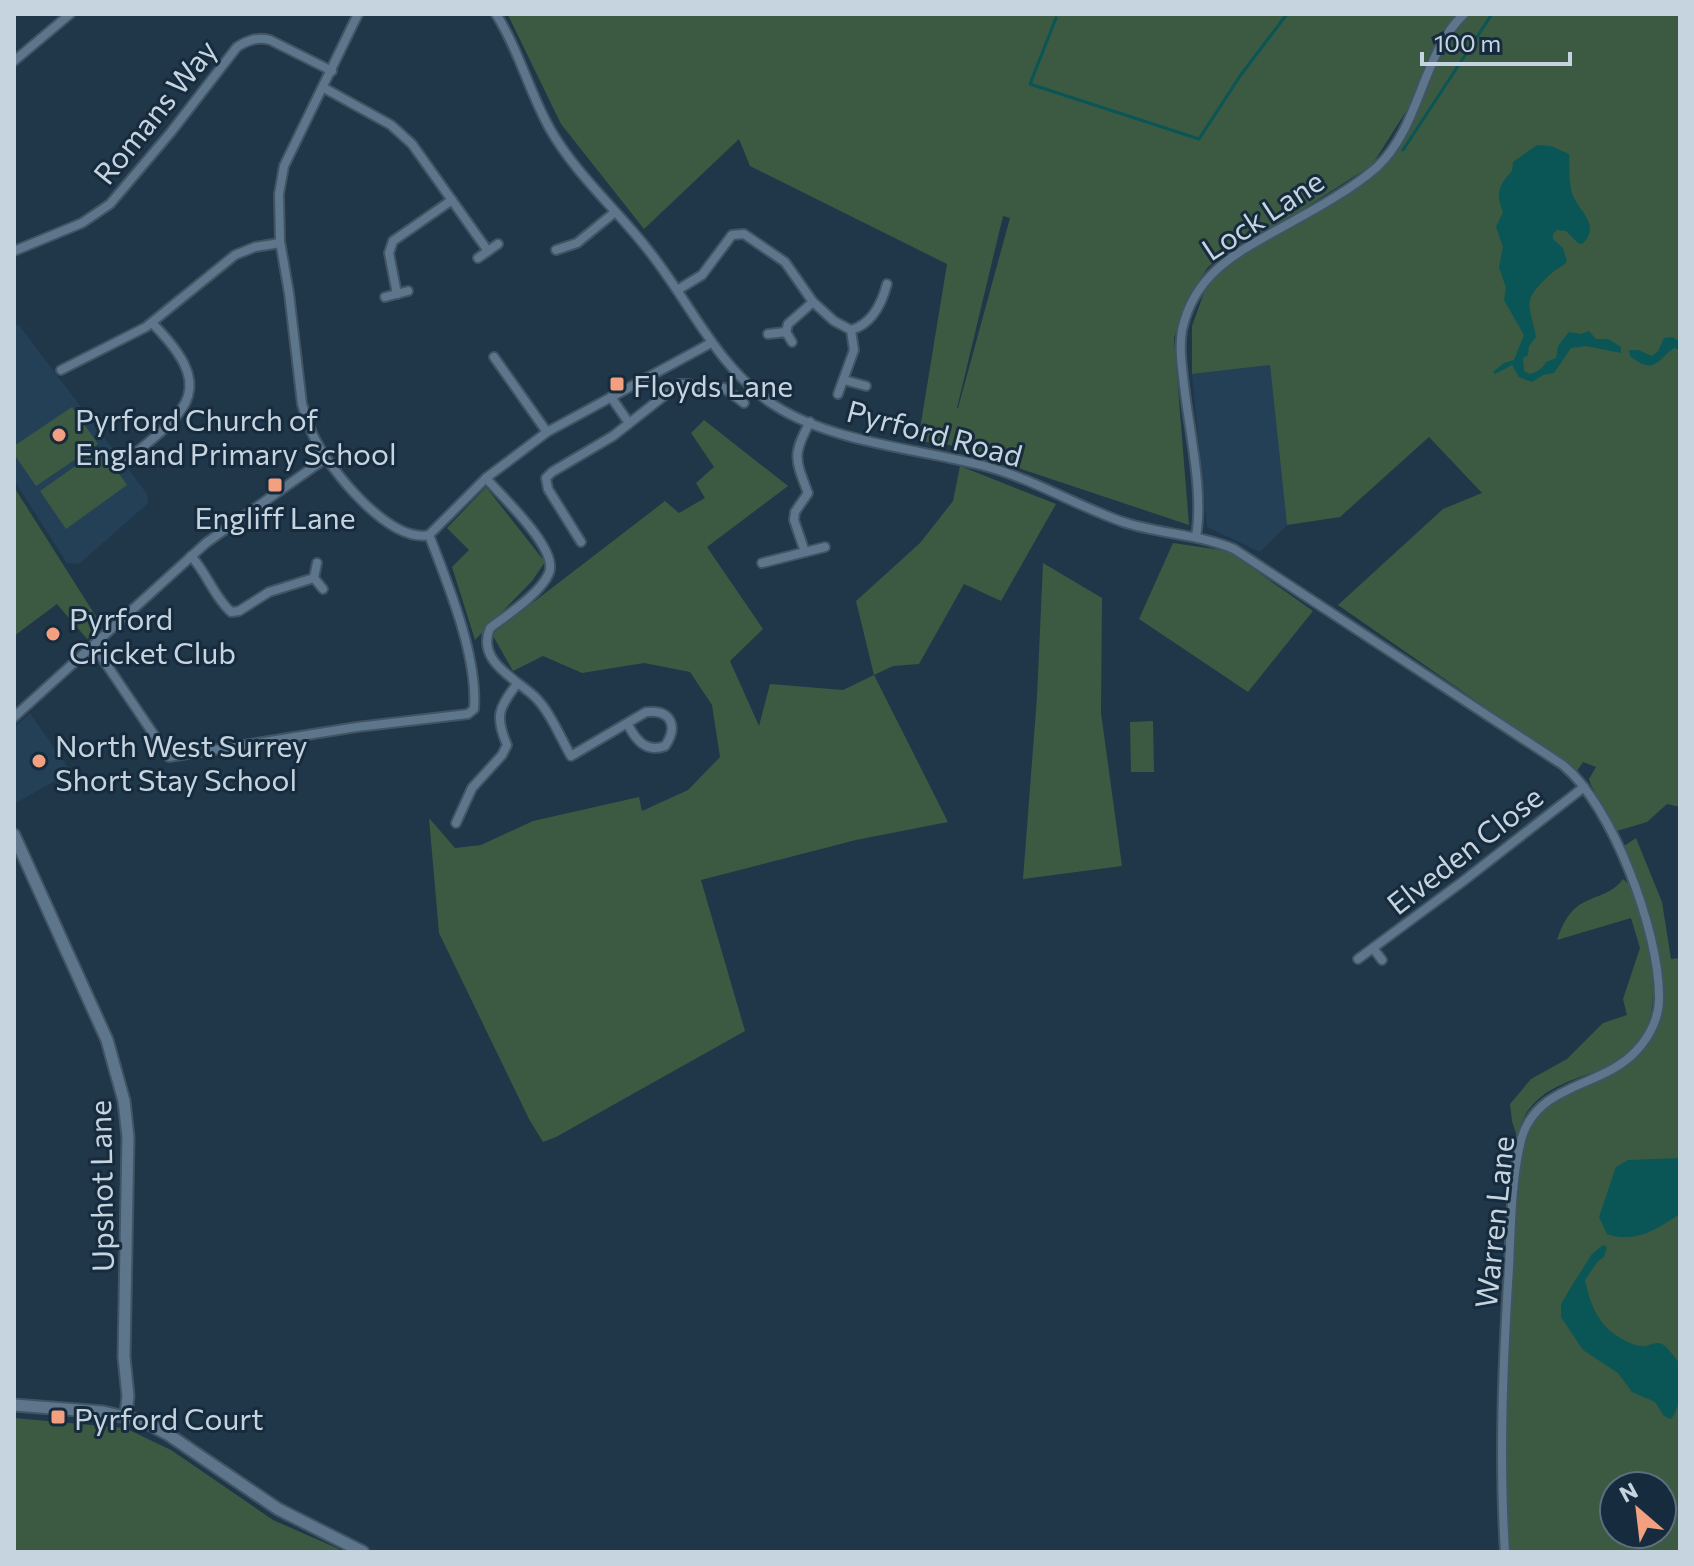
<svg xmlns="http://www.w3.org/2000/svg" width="1694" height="1566" viewBox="0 0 1694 1566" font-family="Commissioner,sans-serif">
	<rect width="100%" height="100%" fill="#203649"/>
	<g fill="#244057">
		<polygon points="18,324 147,494 148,503 79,564 67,563 14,480 14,326"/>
		<polygon points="1270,365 1287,525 1260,552 1207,527 1192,374"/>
		<polygon points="30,713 71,772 14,804 14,728"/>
	</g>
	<g fill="#3c5a41" fill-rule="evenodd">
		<path d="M511,14H1458L1432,50L1410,105L1372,165L1294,215L1240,243L1208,267L1186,301L1174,338L1189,525L949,445L918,441L947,264L750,166L739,139L644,229L561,124L508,15ZM1003,216L1010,218L958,408H957Z"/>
		<path d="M1469,14H1680V807L1667,804L1647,822L1617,831L1591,785L1589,779L1596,767L1583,762L1577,771L1338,605L1443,509L1482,493L1429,437L1340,517L1287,525L1270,365L1192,374V326L1211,273C1257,247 1305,223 1348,193C1363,183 1379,173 1391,158C1425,115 1430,54 1469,14Z"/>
		<polygon points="72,407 98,444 36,486 14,454 14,446"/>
		<polygon points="704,420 788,486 707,547 763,629 730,661 759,726 770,684 843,690 874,675 856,601 920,543 953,501 960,466 1056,504 1001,601 964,584 919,664 893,666 874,675 948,822 856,840 701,880 745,1031 556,1137 543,1142 529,1119 439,933 429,818 455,848 481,845 533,821 639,797 642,811 688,790 720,757 712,705 690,672 644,663 582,673 543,656 513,671 492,634 665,501 679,513 705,498 696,483 714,467 691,433"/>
		<polygon points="101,448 127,485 66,529 40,491"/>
		<polygon points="14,487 102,626 87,639 57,604 14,636"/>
		<polygon points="486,487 545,562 532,581 475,640 452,567 469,550 447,528"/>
		<polygon points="1173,543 1228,551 1313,611 1248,692 1139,619"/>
		<polygon points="1043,563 1102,598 1101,713 1122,866 1023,879 1037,697"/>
		<polygon points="1153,721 1154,772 1131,772 1130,722"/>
		<path d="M1636,838L1662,902L1671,959L1680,958V1552H1509C1505,1449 1506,1347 1514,1243C1516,1207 1515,1164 1529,1130C1543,1095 1587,1086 1617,1071C1694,1029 1650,909 1624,846ZM1614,1486H1662V1534H1614Z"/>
		<path d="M1623,879C1640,891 1643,921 1647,941C1684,1115 1538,1040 1517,1137L1512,1121L1510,1104L1531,1079L1567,1059L1603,1023L1627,1015L1623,999L1640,948L1631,918L1557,940C1561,928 1567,914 1578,906C1593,895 1611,896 1623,879Z"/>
		<polygon points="14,1418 125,1428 171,1450 273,1520 339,1549 339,1552 14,1552"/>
	</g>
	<g fill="#0a5556">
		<path d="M1537,145L1551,146L1569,154C1570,167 1568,180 1572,193C1577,210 1603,225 1582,244L1578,243L1566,231L1557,230L1553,234V239L1563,248L1567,261C1562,268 1558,267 1552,273C1521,301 1529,301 1536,337L1529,346L1528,355L1523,358L1524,371L1530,374C1537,372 1543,368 1546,362L1556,358L1558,346L1569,332L1581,334L1589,331L1596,339H1608L1621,347V353L1586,346L1571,348L1554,373L1543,375L1532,382L1519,377L1512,365L1495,374L1493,372L1504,363L1514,360L1524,335L1504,300L1506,288L1499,267L1503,247L1496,227L1503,212C1495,194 1499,185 1512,171L1513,162Z"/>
		<path d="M1672,337L1680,341V350L1674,348C1657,360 1655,376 1630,356L1629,350H1638L1652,356L1658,351L1664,338Z"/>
		<path d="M1680,1158V1214C1657,1229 1635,1244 1607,1234L1599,1217L1616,1167L1628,1160Z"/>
		<path d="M1603,1245L1607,1247L1604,1257L1598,1261L1585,1280C1591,1307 1599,1327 1624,1340C1630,1343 1636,1346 1642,1346C1651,1346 1658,1339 1665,1346C1669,1350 1679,1361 1680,1366C1684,1380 1680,1409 1671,1419L1664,1416L1655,1402L1632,1392L1618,1373L1583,1350L1561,1317V1304L1571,1287L1592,1254Z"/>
	</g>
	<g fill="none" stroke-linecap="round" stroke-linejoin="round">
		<g stroke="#0a5556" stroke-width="3">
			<polyline points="1056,18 1030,84 1199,139 1240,76 1287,14"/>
			<polyline points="1403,150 1492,14"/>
		</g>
		<defs>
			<g id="street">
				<path d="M358,14L284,166L279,194L280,241L289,293L302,404C306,416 309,428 315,439C331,471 389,543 429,535L486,478L547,432L711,343"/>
				<path d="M496,14C519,50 529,92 550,129C575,173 614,207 645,246C689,299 715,366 774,405C832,443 922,449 988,467C1035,480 1077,506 1123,522C1159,534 1198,534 1234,549L1563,765C1613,806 1659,932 1659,996C1660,1016 1650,1036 1637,1050C1602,1089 1537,1082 1521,1140C1511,1181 1511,1226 1509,1267C1503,1362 1499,1457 1505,1552"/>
				<polyline points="14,61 70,14"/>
				<polyline points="324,88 391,125 412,144 488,251"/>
				<polyline points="556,250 577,243 615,212"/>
				<path d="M14,251L82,223L110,204L171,132L237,47C248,40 257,37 270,40L332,71"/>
				<polyline points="478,258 498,244"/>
				<polyline points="679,289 702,275 732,235 744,234 785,262 813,302 834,321 851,330"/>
				<polyline points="397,294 389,253 393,241 452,200"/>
				<polyline points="385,297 408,291"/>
				<polyline points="786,332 788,324 813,302"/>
				<polyline points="768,334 786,332 792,342"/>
				<polyline points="494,357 547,432"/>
				<polyline points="61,370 146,327 235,255 255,247 280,243"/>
				<polyline points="844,380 866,386"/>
				<path d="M838,394L854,350L851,330C872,324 882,303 887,284"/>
				<polyline points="611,397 629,423"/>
				<path d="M128,459C189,410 218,389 152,323"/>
				<path d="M486,478C502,497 559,549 549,573C541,593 507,615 490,628C476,660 514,678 534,696C550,711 560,737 571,756L646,712C672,709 678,727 665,746C646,753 636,740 628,725"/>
				<path d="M1196,536C1204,494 1189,429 1184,385C1182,367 1179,349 1182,330C1194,275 1234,254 1279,229C1310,212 1351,190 1377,167C1421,126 1421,55 1464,14"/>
				<polyline points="581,542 548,489 546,478 552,472 613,436 679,384 689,384 696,390 724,388 744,403"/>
				<path d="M805,552L794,520L795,512L808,493C795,459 792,455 810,422"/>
				<path d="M191,556C207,573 214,597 231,612L239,611L269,592L314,578"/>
				<polyline points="317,563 314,578 323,589"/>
				<polyline points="762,563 825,547"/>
				<path d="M94,646L169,757L357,727L468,714L474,709C478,657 448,584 429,535"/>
				<polyline points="14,717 206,543 326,458"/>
				<path d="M456,823L472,788L502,755L507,745C495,717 498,708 517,684"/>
				<polyline points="1373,948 1382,960"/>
				<polyline points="1358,959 1462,882 1584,787"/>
			</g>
			<g id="secondary">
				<polyline points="14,835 107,1040 124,1101 128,1137 124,1357 128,1396 126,1415"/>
				<polyline points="14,1405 103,1412 143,1421 169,1435 278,1509 363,1552"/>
			</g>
		</defs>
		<use href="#street" stroke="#405463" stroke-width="12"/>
		<use href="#secondary" stroke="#405463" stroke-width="15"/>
		<use href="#street" stroke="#5e768b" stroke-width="8"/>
		<use href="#secondary" stroke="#5e768b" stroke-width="11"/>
	</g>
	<g fill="#f2a07f" stroke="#162c3e" stroke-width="3">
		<rect x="609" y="376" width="16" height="16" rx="4"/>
		<circle cx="59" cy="435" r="8"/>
		<rect x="267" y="477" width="16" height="16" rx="4"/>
		<circle cx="53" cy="634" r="8"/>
		<circle cx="39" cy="761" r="8"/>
		<rect x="50" y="1409" width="16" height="16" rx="4"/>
	</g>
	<g text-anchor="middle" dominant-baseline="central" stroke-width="6" stroke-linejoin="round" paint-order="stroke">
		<g font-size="30" fill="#c6d4df" stroke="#162c3e">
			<text transform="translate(154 111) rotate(-51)">Romans Way</text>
			<text transform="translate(1262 214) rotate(-33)">Lock Lane</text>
			<text transform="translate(935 432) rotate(15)">Pyrford Road</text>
			<text transform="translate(1464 849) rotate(-38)">Elveden Close</text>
			<text transform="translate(100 1186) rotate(-91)">Upshot Lane</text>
			<text transform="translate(1493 1222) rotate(-84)">Warren Lane</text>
		</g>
		<g font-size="30" fill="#c6d4df" stroke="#162c3e" text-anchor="start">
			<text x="633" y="384">Floyds Lane</text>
			<text x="75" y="418">Pyrford Church of<tspan x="75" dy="34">England Primary School</tspan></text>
			<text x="275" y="516" text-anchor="middle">Engliff Lane</text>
			<text x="69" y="617">Pyrford<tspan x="69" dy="34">Cricket Club</tspan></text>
			<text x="55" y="744">North West Surrey<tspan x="55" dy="34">Short Stay School</tspan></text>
			<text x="74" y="1417">Pyrford Court</text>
		</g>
	</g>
	<rect width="1694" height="1566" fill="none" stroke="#c6d4df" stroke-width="32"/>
	<g transform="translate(1638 1510) rotate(332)"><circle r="38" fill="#162c3e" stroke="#5c6f7e" stroke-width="2"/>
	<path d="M0-6L14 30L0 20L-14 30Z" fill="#f2a07f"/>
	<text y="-12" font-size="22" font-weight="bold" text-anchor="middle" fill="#c6d4df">N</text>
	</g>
	<path d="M1422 52v12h148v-12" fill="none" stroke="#c6d4df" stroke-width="4"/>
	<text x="1434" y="52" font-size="24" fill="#c6d4df" stroke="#162c3e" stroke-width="6" paint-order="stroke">100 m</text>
</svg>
